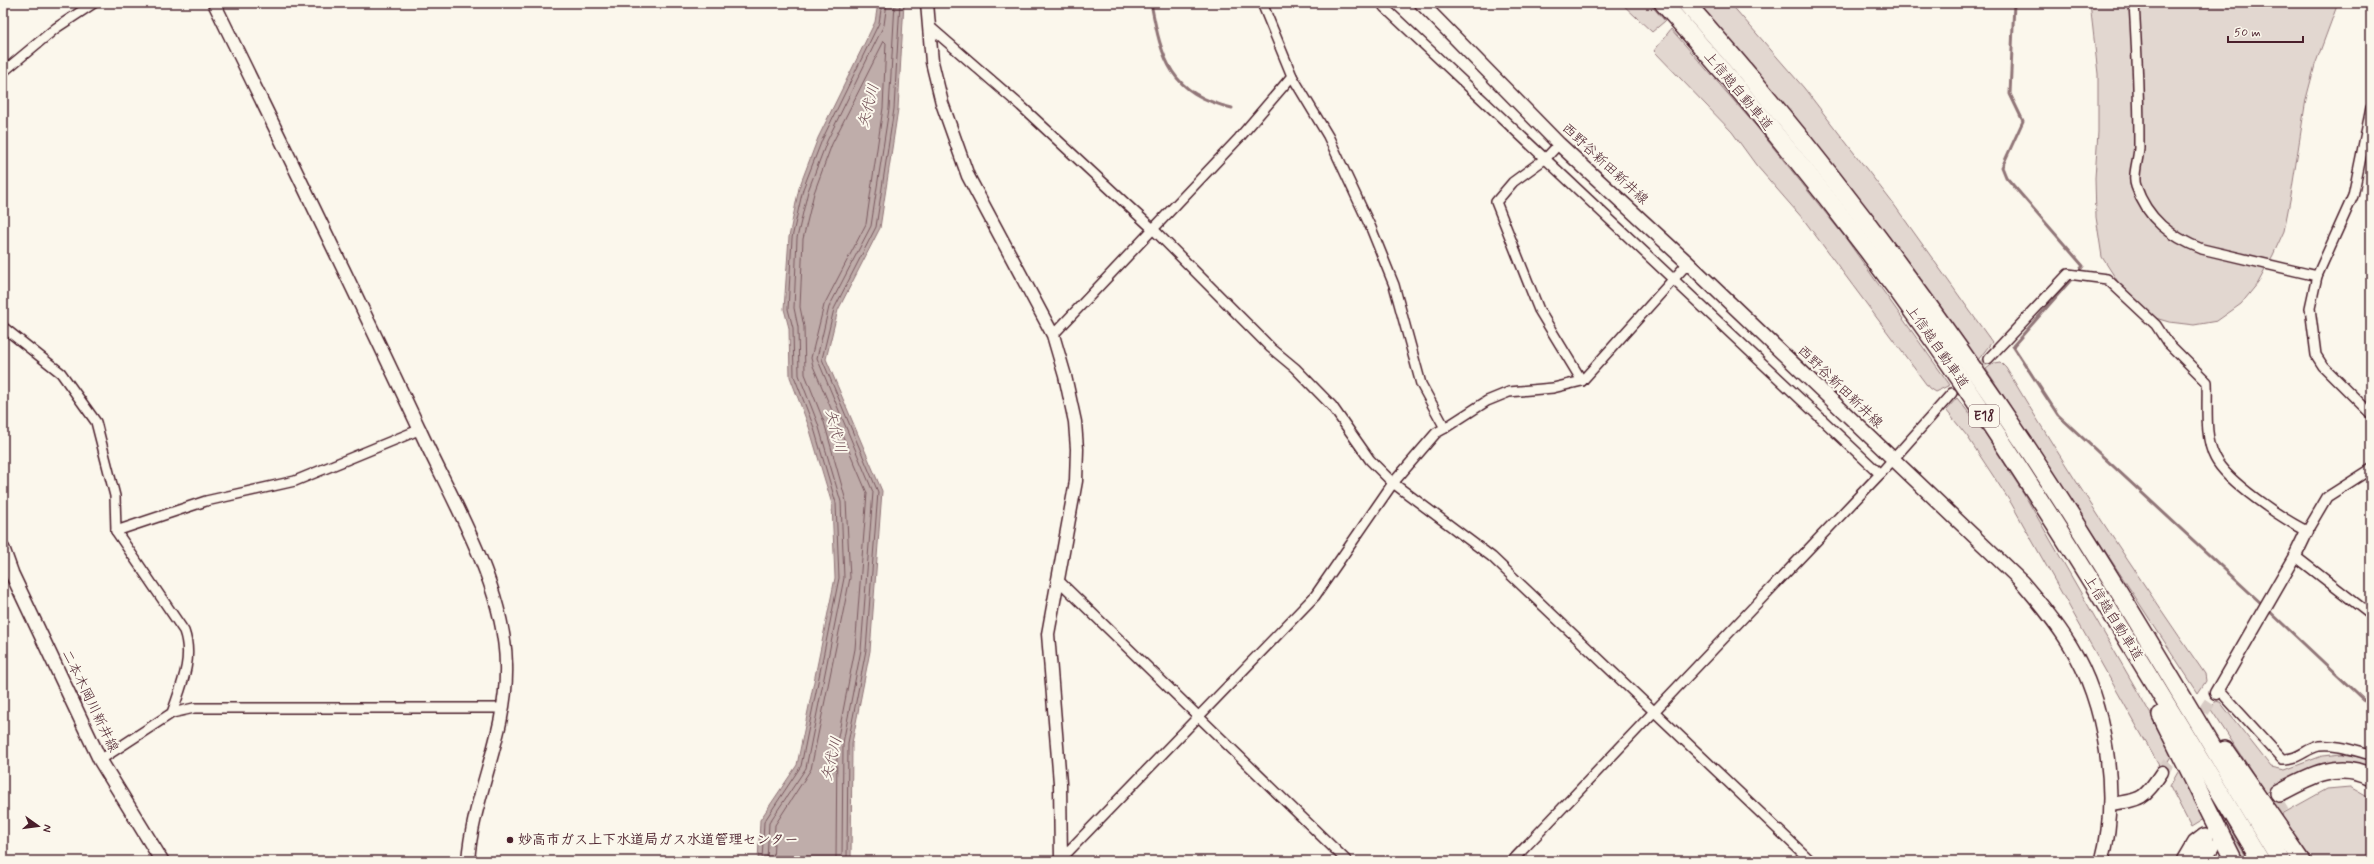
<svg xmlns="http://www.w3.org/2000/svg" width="2374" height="864" viewBox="0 0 2374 864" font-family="Mynerve,'Klee One',sans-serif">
	<rect width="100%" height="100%" fill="#fbf7ec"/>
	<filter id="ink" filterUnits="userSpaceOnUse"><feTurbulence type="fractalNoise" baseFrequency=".025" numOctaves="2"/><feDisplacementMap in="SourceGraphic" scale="8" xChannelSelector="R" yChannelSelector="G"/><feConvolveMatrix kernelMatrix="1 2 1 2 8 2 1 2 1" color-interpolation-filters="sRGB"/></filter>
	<g filter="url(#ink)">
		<g fill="#e2d7d0" stroke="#967b7e">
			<polygon points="1621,3 1649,3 1665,21 1652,32"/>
			<path d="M1699,3H1730L1804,88L1895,206L1992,342L1978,360C1894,235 1796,119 1699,3Z"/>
			<polygon points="2090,3 2338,3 2315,65 2306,99 2291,195 2284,231 2273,255 2258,283 2241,304 2217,321 2194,325 2169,322 2145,315 2118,282 2102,257 2096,217 2095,178 2098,132 2098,74"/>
			<polygon points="1671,29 1756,126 1844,236 1950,385 1935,392 1929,388 1804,220 1756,165 1732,132 1654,51"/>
			<path d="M2000,362L2006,368C2068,472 2136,574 2205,674L2206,681L2198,693L1986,369L1994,363Z"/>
			<polygon points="1957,398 1984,432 2024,494 2173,753 2162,771 2011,503 1967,436 1946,410"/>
			<path d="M2215,701L2220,702L2271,767L2285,770L2322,756L2342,754L2371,759V766C2327,754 2302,772 2266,793L2210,708Z"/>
			<polygon points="2182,771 2204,819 2191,827 2170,786 2178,772"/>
			<polygon points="2350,787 2371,799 2371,861 2310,861 2284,825 2282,814 2327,789"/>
			<polygon points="2233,835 2249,861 2241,861 2228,838"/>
		</g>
		<polygon fill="#bfadaa" stroke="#907477" points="878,3 904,3 898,109 880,228 838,310 826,359 882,491 870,651 852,743 851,861 758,861 760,820 797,765 835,578 832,504 809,427 790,377 789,328 784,309 789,237 799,188 818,138 875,22"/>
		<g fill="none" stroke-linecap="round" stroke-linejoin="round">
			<g stroke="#79585e" stroke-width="1">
				<polyline points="762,861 764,822 801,766 839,578 836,503 813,425 794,376 793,328 788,309 792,238 803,189 822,140 879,23 882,3"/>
				<polyline points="767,861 769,823 806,768 844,578 841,502 818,424 799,375 798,327 794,308 797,238 808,191 827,141 884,25 887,3"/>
				<polyline points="773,861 775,825 811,769 850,578 846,501 824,422 805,374 804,327 800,307 803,239 814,193 832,144 884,41 886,43 883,108 866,224 824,305 811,358 813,366 867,493 855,649 837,742 836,861"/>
				<polyline points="842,861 843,743 861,650 873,492 817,358 829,307 871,226 889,109 895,3"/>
				<polyline points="847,861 848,743 866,650 878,492 822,359 834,309 876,227 894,109 900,3"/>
			</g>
			<g stroke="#907477" stroke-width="3">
				<path d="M1151,3C1162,61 1170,93 1232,108"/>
				<polyline points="2014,3 2010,94 2023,121 2002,167 2006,177 2083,266 2013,346 2058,415 2263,605"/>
				<polyline points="2267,609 2371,707"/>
			</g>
			<polyline stroke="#d8ccc5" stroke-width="9" stroke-dasharray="9 4.5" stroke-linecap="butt" points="1952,393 1988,359"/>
			<g stroke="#d8ccc5" stroke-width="12" stroke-dasharray="12 6" stroke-linecap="butt">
				<polyline points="2193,727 2216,693"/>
				<polyline points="2162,772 2182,744"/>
			</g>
			<polyline stroke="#d8ccc5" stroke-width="17" stroke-dasharray="17 8" stroke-linecap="butt" points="2211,847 2284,802"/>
			<defs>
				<g id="minor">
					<polyline points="1385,3 1384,7 1880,474"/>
					<path d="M2134,3C2137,51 2139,99 2139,147C2139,158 2132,176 2136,186C2147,219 2171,237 2202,249L2317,276"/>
					<polyline points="929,26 1021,106 1154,230 1271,348 1295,368 1332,406 1370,460 1393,483 1492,557 1811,861"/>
					<polyline points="3,72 56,28 94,3"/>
					<polyline points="2371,108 2353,196 2317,276 2310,308 2316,355 2323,366 2371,414"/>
					<polyline points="1559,144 1546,158 1513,182 1496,202 1539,310 1582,381"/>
					<path d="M3,327L61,373L96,422L115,496L116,531L184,631C194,659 181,686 172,713"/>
					<polyline points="1053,335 1239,138 1292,76"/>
					<path d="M1988,359L2068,274L2107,279L2156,325L2167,342L2207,382C2208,405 2204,437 2215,458C2227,482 2283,519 2307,531L2327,497L2371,469"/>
					<polyline points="1445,428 1487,401 1509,392 1553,388 1582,381 1688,263"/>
					<polyline points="116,531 206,501 295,481 421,429"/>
					<polyline points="2295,556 2371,615"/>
					<polyline points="1057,579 1347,861"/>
					<path d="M2218,689L2282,759C2299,760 2305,749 2319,746C2336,744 2355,751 2371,755"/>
					<polyline points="100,760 172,713 194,708 503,708"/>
					<polyline points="1061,859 1315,596 1393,483 1436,433 1445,428 1421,384 1394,285 1371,228 1328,136 1292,76 1262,3"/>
					<polyline points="1512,861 1880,474 1952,393"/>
				</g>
				<g id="tertiary">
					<path d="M214,3C285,148 356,293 424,439C456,507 505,589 506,665C508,732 473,794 468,861"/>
					<polyline points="927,3 932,62 942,103 968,176 1053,335 1065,376 1075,422 1077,449 1076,481 1048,634 1060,783 1061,861"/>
					<polyline points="2216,693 2295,556 2307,531"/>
					<path d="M2110,804C2142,800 2144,799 2162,772"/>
				</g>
				<g id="secondary">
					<path d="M1421,3L1559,144L1688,263L2022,582C2039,602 2056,622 2070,645C2106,703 2120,795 2102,861"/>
					<polyline points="3,549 12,574 100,760 162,861"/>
				</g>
				<g id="motorway">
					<path d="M1663,3C1760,111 1852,225 1936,344C2052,511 2156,686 2261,861"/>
					<path d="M1686,3C1811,143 1924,293 2028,449C2117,583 2197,723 2281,861"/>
					<polyline points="2161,715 2234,861"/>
					<polyline points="2225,750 2302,861"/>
					<path d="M2279,793C2308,777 2338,760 2371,777"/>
					<polyline points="2186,861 2196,844 2205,837"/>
					<polyline points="2199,861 2210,847"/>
				</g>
			</defs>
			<use href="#minor" stroke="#4a1f2b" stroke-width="12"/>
			<use href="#tertiary" stroke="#4a1f2b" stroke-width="15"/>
			<use href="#secondary" stroke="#4a1f2b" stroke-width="16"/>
			<use href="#motorway" stroke="#4a1f2b" stroke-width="20"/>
			<use href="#minor" stroke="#fbf7ec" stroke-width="9"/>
			<use href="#tertiary" stroke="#fbf7ec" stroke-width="12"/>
			<use href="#secondary" stroke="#fbf7ec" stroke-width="13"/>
			<use href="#motorway" stroke="#fbf7ec" stroke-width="17"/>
		</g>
	</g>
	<circle fill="#4a1f2b" stroke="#fbf7ec" stroke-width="1.5" cx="510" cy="840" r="4"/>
	<g text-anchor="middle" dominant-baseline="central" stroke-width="4" stroke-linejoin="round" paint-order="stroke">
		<rect fill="#fbf7ec" stroke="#7f6065" stroke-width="1" x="1969" y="405" width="30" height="22" rx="3"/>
		<g font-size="13" font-weight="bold" fill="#4a1f2b">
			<text x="1984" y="416">E18</text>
		</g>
		<g font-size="14" fill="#4a1f2b" stroke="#fbf7ec">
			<text transform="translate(1738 91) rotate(50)">上信越自動車道</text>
			<text transform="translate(1605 164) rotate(43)">西野谷新田新井線</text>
			<text transform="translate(1937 347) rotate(55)">上信越自動車道</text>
			<text transform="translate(1840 387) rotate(44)">西野谷新田新井線</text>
			<text transform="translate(2113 618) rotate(58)">上信越自動車道</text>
			<text transform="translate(90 701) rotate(64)">二本木岡川新井線</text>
		</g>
		<g font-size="14" font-weight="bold" fill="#4a1f2b" stroke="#fbf7ec" text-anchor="start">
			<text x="518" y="840">妙高市ガス上下水道局ガス水道管理センター</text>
		</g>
		<g font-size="15" font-style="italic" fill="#6d4a51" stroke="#fbf7ec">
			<text transform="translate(869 106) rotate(-75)">矢代川</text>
			<text transform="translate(835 431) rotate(76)">矢代川</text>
			<text transform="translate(832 759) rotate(-76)">矢代川</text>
		</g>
	</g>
	<rect width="2374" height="864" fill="none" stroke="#fbf7ec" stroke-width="16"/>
	<rect x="8" y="8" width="2358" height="848" fill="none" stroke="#4a1f2b" stroke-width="1.5" filter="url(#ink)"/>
	<g transform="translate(38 826) rotate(104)" stroke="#fbf7ec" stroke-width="3" paint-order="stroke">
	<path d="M0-3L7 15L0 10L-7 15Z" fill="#4a1f2b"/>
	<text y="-6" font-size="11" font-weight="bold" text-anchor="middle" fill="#4a1f2b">N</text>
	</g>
	<path d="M2228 36v6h75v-6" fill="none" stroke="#4a1f2b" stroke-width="2"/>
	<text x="2234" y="36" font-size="12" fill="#4a1f2b" stroke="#fbf7ec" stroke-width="3" paint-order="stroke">50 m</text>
</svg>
